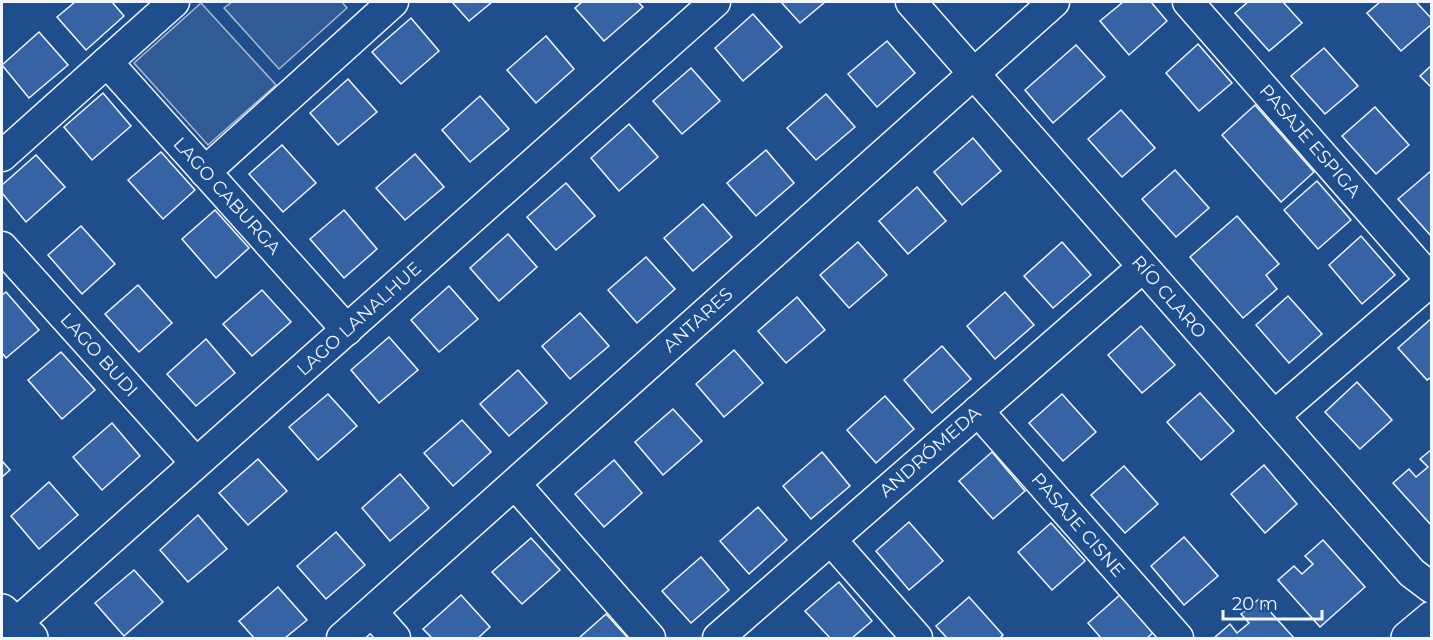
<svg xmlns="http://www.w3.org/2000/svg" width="1433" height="640" viewBox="0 0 1433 640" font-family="Montserrat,sans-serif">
	<rect width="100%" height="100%" fill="#1f4e8c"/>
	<g fill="#305b95" stroke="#a8bbd7" stroke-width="1.5">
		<polygon points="232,2 342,2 347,8 279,69 224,8"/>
		<polygon points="201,3 276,85 208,145 134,63"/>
	</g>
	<g fill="#3563a3" stroke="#f2f6ff" stroke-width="1.5">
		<polygon points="75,2 112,2 124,16 86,50 57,17"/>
		<polygon points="452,2 492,2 469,21"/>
		<polygon points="582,2 638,2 643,7 604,41 575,8"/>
		<polygon points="781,2 825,2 800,23"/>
		<polygon points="1123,2 1151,2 1167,21 1129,55 1100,21"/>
		<polygon points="1248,2 1283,2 1302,23 1269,51 1235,13"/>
		<polygon points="1380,2 1416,2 1432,19 1432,24 1401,51 1367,13"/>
		<polygon points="753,14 782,47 743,81 715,48"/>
		<polygon points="411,18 439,51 401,84 372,52"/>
		<polygon points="39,32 68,65 29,98 2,65"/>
		<polygon points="546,36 574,69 536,103 507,70"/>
		<polygon points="887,41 915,73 877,107 848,74"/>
		<polygon points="1198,44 1232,83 1199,111 1166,73"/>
		<polygon points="1076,45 1105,77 1053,123 1025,90"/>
		<polygon points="1324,48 1358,86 1325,114 1291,76"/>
		<polygon points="1432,65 1432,88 1420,76"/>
		<polygon points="691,68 720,101 682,134 653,101"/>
		<polygon points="348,79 377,112 338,145 310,113"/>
		<polygon points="103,93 131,126 92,160 64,127"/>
		<polygon points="826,94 855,127 816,160 787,128"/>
		<polygon points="480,96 509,129 470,162 442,130"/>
		<polygon points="1255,105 1314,172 1281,202 1222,135"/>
		<polygon points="1375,107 1409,145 1376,174 1342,136"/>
		<polygon points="1121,110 1155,148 1122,177 1088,139"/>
		<polygon points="629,124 658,157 619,191 591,158"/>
		<polygon points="973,138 1001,171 962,205 934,172"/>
		<polygon points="282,145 316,183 283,212 249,174"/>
		<polygon points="766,150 794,183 756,216 727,183"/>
		<polygon points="161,152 195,190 163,219 128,180"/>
		<polygon points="415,154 444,187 405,220 376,188"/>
		<polygon points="36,155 65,187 26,222 2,193 2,185"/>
		<polygon points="1175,170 1209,208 1176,237 1142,199"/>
		<polygon points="1431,171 1432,172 1432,237 1398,199"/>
		<polygon points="1317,181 1351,220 1318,249 1284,210"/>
		<polygon points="566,183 595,216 556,250 527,217"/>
		<polygon points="917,187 946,221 908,254 879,221"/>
		<polygon points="703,204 732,237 693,271 664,238"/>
		<polygon points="215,210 249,248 216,278 182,239"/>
		<polygon points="344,210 377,249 344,278 310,239"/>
		<polygon points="1237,216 1279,264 1266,275 1277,289 1243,318 1190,257"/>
		<polygon points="81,226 115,264 82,294 48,255"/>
		<polygon points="508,234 537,267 499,301 470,268"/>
		<polygon points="1361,236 1395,275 1362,304 1329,265"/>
		<polygon points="858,242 887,275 849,308 820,275"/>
		<polygon points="1062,242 1091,275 1053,308 1024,276"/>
		<polygon points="646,257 675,289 637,323 608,290"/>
		<polygon points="138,285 172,323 139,352 105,314"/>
		<polygon points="449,286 478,319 439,352 411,320"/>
		<polygon points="262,290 291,322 252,356 223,324"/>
		<polygon points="6,292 39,330 6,358 2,353 2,295"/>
		<polygon points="1005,292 1034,325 995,359 967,326"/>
		<polygon points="1288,296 1322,334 1289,363 1256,325"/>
		<polygon points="797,297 825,330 786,363 758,331"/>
		<polygon points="580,313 609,346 570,379 542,346"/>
		<polygon points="1432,318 1432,377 1427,380 1398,348"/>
		<polygon points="1141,326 1175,365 1142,393 1108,355"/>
		<polygon points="389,337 418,370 379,403 351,370"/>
		<polygon points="206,339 235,373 196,406 167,374"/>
		<polygon points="942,346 971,379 932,413 904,380"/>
		<polygon points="734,350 763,383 724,417 696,384"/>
		<polygon points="61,352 95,390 62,419 28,380"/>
		<polygon points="518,370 547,403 509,436 480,404"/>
		<polygon points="1357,382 1392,420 1360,449 1325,412"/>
		<polygon points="1200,393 1234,431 1201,460 1167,422"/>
		<polygon points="328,394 357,426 318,460 289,427"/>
		<polygon points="1062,394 1096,432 1063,461 1029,423"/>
		<polygon points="885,396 914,429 876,463 847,430"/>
		<polygon points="673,409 702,441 663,475 635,442"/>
		<polygon points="462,420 491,452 453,486 424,453"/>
		<polygon points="112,423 140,456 102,490 73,457"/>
		<polygon points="1432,449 1432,526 1393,483 1409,469 1416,477 1428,467 1420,459"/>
		<polygon points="822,452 850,486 811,519 783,486"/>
		<polygon points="992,452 1025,491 993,519 959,481"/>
		<polygon points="258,459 287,491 248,525 219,493"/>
		<polygon points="614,460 642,493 604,527 575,494"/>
		<polygon points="2,461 10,470 2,477"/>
		<polygon points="1264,465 1297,504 1265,533 1231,494"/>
		<polygon points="1124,466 1158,504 1125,533 1091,495"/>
		<polygon points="400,474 429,508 390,541 362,508"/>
		<polygon points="49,482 78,515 39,549 11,516"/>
		<polygon points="758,507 787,540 749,574 720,541"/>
		<polygon points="198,515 227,549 188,582 160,550"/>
		<polygon points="909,522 943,561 909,590 876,551"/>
		<polygon points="1051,523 1085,561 1052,590 1018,552"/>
		<polygon points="336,532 365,565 326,599 297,566"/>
		<polygon points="1184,537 1218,576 1184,605 1151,566"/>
		<polygon points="531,538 560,570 522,604 492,572"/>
		<polygon points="1323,540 1365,587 1320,627 1278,580 1294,566 1302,574 1313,564 1305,556"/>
		<polygon points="701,557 729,590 691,623 662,591"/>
		<polygon points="134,570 163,602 124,636 95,603"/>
		<polygon points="839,582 872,621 852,638 830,638 805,611"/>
		<polygon points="278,587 307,620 285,638 254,638 239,621"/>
		<polygon points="1121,594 1154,632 1147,638 1101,638 1088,623"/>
		<polygon points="461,595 490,627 478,638 432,638 423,629"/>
		<polygon points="969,597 1003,635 1000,638 947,638 936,626"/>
		<polygon points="1259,599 1294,638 1214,638 1230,624 1237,633 1249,623 1241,614"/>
		<polygon points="606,614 628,638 579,638"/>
	</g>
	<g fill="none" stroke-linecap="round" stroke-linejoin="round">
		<defs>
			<g id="minor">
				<polyline points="911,2 1412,573 1432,588"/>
				<polyline points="1188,2 1431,280"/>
				<polyline points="107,62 347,330"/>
				<polyline points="2,156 174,2"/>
				<polyline points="205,172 393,2"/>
				<polyline points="2,247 196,463"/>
				<polyline points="978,411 1178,638"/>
				<polyline points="1274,416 1432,280"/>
				<polyline points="515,484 650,638"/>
				<polyline points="831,540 917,638"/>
				<polyline points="372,612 395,638"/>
				<polyline points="2,636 715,2"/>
				<polyline points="342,638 1054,2"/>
				<polyline points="718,638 1143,267"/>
			</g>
			<g id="tertiary">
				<polyline points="2,611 31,638"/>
				<polyline points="1408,638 1432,618"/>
			</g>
		</defs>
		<use href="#minor" stroke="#f2f6ff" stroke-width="33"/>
		<use href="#tertiary" stroke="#f2f6ff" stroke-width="36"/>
		<use href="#minor" stroke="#1f4e8c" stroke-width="30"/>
		<use href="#tertiary" stroke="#1f4e8c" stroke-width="33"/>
	</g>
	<g text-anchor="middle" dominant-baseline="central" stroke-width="4.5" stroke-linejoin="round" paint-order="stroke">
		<g font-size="18" fill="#f2f6ff" stroke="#1f4e8c">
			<text transform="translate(1310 141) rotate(49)">PASAJE ESPIGA</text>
			<text transform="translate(227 196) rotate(48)">LAGO CABURGA</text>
			<text transform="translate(1169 297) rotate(49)">RÍO CLARO</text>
			<text transform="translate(359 319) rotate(-42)">LAGO LANALHUE</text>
			<text transform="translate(698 320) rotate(-42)">ANTARES</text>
			<text transform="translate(99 355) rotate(48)">LAGO BUDI</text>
			<text transform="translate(930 452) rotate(-41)">ANDRÓMEDA</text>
			<text transform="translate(1078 525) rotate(49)">PASAJE CISNE</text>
		</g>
	</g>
	<rect width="1433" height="640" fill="none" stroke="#f2f6ff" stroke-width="6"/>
	<path d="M1223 610v9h99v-9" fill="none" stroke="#f2f6ff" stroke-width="3"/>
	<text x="1232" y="610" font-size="18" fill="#f2f6ff" stroke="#1f4e8c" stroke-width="4.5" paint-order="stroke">20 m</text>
</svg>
